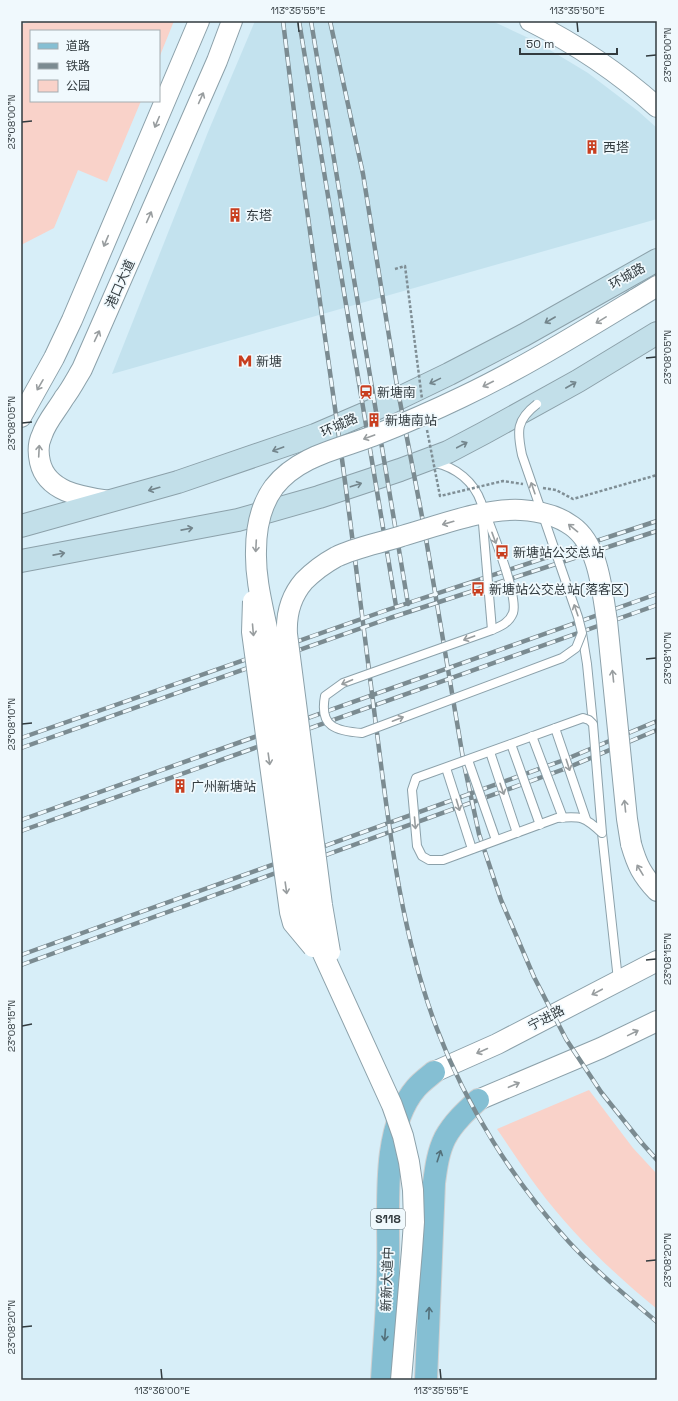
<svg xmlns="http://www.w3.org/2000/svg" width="678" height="1401" viewBox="0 0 678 1401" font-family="'Space Grotesk','Noto Sans SC',sans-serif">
	<rect width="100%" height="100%" fill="#d7eef8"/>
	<polygon fill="#c3e2ee" points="255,21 492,21 535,41 588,73 638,111 657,128 657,219 112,374 208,132"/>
	<g fill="#f9d2c9">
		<polygon points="36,21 174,21 159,58 159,31 31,31 31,101 141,101 107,182 78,170 54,228 21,245 21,24"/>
		<path d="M589,1090L633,1148L657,1174V1309C613,1273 571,1233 537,1187C523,1168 510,1148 497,1129Z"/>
	</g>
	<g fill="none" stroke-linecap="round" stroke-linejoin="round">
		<defs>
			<g id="service">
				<path d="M435,463C456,467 474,482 481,502"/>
				<polyline points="582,633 587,664 593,724"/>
				<polyline points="602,833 618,980"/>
			</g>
			<g id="tertiary">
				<path d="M530,21C576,44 619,73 657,107"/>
				<polyline points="634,300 657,286"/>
				<polyline points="21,417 54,358 72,320 199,21"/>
				<path d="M110,501C84,497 47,493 40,462C38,453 38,443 42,435C46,422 57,410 64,398C71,389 76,379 82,369L217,61L232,21"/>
				<path d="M631,844C637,865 642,875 657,891"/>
				<polyline points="434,1072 497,1044 657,961"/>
				<polyline points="478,1100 601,1048 657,1021"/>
			</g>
			<g id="secondary">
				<polyline points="21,526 178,482 315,435 387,404 449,374 524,335 657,260"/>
				<polyline points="21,561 238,520 319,497 400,470 448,452 484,433 578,381 657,333"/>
			</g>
			<g id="primary">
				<path d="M382,1380C384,1343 388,1305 388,1268C390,1215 379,1131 416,1088C421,1082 428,1077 434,1072"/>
				<path d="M426,1380L434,1183C436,1168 438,1152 445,1138C453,1123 466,1111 478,1100"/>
			</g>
		</defs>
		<use href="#service" stroke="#8ca1aa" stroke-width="10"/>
		<use href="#tertiary" stroke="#8ca1aa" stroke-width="22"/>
		<use href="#secondary" stroke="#8ca1aa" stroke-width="24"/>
		<use href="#primary" stroke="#ced0d1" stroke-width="24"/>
		<use href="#service" stroke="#fff" stroke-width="8"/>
		<use href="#tertiary" stroke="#fff" stroke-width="20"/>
		<use href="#secondary" stroke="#c2dfe9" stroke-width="22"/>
		<use href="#primary" stroke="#85bfd3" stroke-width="22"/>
		<defs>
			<g id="rail">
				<path d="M283,21C290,77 296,132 304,188C319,298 336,409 350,520C360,596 369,673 379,749C391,844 403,939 437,1029C466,1106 514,1182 569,1242C596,1271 626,1296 657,1322"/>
				<polyline points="299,21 396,606"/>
				<polyline points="311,21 408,604"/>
				<polyline points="330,21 363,174 397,386 424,527 464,764 479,834 501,900 534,977 566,1039 601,1092 641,1142 657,1160"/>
				<polyline points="21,738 387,610 657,521"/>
				<polyline points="21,748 390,618 657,531"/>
				<polyline points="21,820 657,594"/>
				<polyline points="21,831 657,605"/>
				<polyline points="21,955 564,760 657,721"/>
				<polyline points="21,965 567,768 657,730"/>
			</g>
		</defs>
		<use href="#rail" stroke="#7b8b91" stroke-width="4.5"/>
		<use href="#rail" stroke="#f0f9fd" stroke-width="3" stroke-dasharray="9" stroke-linecap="butt"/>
		<defs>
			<g id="service-bridge">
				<path d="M481,502C489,523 519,595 513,613C509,623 501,626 492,630L343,683L325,696C319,727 336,731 362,733L562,658L576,648L582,633L578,617L522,455C517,431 516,420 537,404"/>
				<polyline points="482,512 492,630"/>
				<path d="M583,718L589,720L593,724L602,833C584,816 581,816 557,818L443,860H429L422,856L417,846L412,790L416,778Z"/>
				<polyline points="555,728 586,819"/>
				<polyline points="532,736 563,818"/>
				<polyline points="511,744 540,825"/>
				<polyline points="490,752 517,833"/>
				<polyline points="468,760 496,840"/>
				<polyline points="446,768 472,849"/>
			</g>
			<g id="tertiary-bridge">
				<polyline points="253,601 252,632 290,912 293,923 313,947"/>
				<path d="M330,952L322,905L287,634C286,615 291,596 304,581C313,572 325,563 336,557C356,547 381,543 402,536C438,526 483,508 521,510C539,511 557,515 572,526C599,545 602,591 607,621L627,819L631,844"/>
				<path d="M401,1380L412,1250L414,1222L413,1190L409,1162L403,1136L392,1105L309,923L306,908C294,822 285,736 271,650C266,617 255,585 256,551C256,528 260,506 274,487C298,456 339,449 373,436C403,424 433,411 462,397C521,369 578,334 634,300"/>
			</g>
		</defs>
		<use href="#service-bridge" stroke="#8ca1aa" stroke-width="10" stroke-linecap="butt"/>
		<use href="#tertiary-bridge" stroke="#8ca1aa" stroke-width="22" stroke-linecap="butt"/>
		<g stroke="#7f8e95" stroke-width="2.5" stroke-dasharray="3 2" stroke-linecap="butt">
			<polyline points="395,269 405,266 422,399"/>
			<polyline points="427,430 440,496 503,481 523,484"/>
			<polyline points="543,488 556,490 573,499 657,475"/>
		</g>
		<use href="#service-bridge" stroke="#fff" stroke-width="8"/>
		<use href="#tertiary-bridge" stroke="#fff" stroke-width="20"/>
	</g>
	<defs><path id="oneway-shaft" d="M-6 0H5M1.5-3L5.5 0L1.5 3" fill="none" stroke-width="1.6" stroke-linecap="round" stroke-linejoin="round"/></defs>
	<g stroke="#989d9f">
		<use href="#oneway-shaft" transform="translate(201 98) rotate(-66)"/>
		<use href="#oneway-shaft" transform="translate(157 122) rotate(113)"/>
		<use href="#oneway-shaft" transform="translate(149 217) rotate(-66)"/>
		<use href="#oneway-shaft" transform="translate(106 241) rotate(113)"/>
		<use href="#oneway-shaft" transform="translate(601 320) rotate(149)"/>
		<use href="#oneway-shaft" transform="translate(97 336) rotate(-65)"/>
		<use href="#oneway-shaft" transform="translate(488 384) rotate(153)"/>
		<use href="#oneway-shaft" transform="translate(40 385) rotate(120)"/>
		<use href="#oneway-shaft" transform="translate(369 437) rotate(160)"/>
		<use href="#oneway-shaft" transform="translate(39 451) rotate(-87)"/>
		<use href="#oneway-shaft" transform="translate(533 488) rotate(-109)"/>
		<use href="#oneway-shaft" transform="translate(448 523) rotate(164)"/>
		<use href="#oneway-shaft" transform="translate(573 528) rotate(-141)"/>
		<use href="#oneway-shaft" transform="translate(494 538) rotate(70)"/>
		<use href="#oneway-shaft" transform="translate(256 546) rotate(93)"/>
		<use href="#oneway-shaft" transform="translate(576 610) rotate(-109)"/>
		<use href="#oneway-shaft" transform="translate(253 630) rotate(85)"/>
		<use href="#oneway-shaft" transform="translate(469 638) rotate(160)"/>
		<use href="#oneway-shaft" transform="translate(613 676) rotate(-96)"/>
		<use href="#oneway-shaft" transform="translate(347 682) rotate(157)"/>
		<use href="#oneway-shaft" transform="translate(398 719) rotate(-21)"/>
		<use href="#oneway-shaft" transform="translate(269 759) rotate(82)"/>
		<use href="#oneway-shaft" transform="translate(568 765) rotate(72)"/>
		<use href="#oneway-shaft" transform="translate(502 789) rotate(71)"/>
		<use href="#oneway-shaft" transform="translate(458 805) rotate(73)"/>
		<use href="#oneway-shaft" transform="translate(625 806) rotate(-96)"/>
		<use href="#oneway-shaft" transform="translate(415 823) rotate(85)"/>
		<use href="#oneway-shaft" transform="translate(640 870) rotate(-121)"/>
		<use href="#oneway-shaft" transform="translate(286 888) rotate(82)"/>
		<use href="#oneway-shaft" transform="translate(597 992) rotate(152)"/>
		<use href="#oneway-shaft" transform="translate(633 1033) rotate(-26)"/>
		<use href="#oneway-shaft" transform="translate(482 1051) rotate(156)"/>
		<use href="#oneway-shaft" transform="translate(514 1085) rotate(-23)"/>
	</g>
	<g stroke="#73858c">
		<use href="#oneway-shaft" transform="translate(550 320) rotate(150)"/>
		<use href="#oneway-shaft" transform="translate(435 381) rotate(154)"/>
		<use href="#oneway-shaft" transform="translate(571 385) rotate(-30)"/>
		<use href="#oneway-shaft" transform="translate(462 445) rotate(-28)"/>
		<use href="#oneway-shaft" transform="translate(278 449) rotate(160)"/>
		<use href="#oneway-shaft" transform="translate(356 485) rotate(-18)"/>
		<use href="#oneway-shaft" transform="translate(154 489) rotate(164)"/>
		<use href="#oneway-shaft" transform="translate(187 529) rotate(-11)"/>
		<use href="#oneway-shaft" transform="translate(59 554) rotate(-11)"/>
	</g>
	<g stroke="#53707a">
		<use href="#oneway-shaft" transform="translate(439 1156) rotate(-72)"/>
		<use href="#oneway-shaft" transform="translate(429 1313) rotate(-88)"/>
		<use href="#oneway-shaft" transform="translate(385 1335) rotate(94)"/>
	</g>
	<path fill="none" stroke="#323b3f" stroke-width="1.5" d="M298,22L299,32M577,22L578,32M646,56L656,55M22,122L32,121M646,358L656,357M22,423L32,422M646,659L656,658M22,724L32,723M646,960L656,959M22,1026L32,1024M646,1261L656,1260M22,1327L32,1326M161,1369L162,1379M440,1369L441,1379"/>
	<defs>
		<symbol id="building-bare" viewBox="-9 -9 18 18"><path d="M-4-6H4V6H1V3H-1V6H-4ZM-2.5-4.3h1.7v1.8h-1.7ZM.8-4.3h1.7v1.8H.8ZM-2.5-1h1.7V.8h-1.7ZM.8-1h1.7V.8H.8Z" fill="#c83e1f" stroke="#f0f9fd" stroke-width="2.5" paint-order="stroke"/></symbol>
		<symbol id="metro-bare" viewBox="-9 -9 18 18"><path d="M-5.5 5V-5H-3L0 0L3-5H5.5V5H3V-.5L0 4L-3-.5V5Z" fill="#c83e1f" stroke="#f0f9fd" stroke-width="2.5" paint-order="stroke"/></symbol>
		<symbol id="station-bare" viewBox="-9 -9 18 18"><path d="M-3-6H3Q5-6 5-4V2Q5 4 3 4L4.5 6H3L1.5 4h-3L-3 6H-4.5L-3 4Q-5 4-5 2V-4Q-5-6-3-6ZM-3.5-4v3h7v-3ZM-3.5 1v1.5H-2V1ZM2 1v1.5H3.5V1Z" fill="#c83e1f" stroke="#f0f9fd" stroke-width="2.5" paint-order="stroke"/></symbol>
		<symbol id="bus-bare" viewBox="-9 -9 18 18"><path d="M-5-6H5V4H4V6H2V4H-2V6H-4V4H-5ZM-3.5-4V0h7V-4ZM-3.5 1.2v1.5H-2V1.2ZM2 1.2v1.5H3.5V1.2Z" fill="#c83e1f" stroke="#f0f9fd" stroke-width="2.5" paint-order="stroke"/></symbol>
	</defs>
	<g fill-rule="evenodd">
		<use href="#building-bare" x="582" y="137" width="20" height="20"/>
		<use href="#building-bare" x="225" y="205" width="20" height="20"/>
		<use href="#metro-bare" x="235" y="351" width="20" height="20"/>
		<use href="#station-bare" x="356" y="382" width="20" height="20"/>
		<use href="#building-bare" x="364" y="410" width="20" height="20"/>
		<use href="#bus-bare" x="492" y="542" width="20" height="20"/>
		<use href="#bus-bare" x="468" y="579" width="20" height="20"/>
		<use href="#building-bare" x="170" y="776" width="20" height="20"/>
	</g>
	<g text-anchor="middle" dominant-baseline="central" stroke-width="3.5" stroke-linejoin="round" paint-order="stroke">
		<rect fill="#f0f9fd" stroke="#6b7478" stroke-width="1" x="371" y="1209" width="34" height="20" rx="3"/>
		<g font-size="12" font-weight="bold" fill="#323b3f">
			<text x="388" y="1219">S118</text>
		</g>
		<g font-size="13" fill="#323b3f" stroke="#f0f9fd" text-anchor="start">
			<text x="603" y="147">西塔</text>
			<text x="246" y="215">东塔</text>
			<text x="256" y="361">新塘</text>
			<text x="377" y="392">新塘南</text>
			<text x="385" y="420">新塘南站</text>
			<text x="513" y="552">新塘站公交总站</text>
			<text x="489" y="589">新塘站公交总站(落客区)</text>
			<text x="191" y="786">广州新塘站</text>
		</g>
		<g font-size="13" fill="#323b3f" stroke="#f0f9fd">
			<text transform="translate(627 276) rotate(-29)">环城路</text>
			<text transform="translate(120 284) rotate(-66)">港口大道</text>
			<text transform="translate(339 425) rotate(-24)">环城路</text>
			<text transform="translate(546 1018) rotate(-27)">宁进路</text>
			<text transform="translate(387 1279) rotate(-88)">新新大道中</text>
		</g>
	</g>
	<rect width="678" height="1401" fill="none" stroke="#f0f9fd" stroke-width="44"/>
	<rect x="30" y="30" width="130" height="72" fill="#f0f9fd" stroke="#a4adb1"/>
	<rect x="38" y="43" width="20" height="6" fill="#85bfd3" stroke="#a4adb1"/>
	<text x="66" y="50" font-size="12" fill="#323b3f">道路</text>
	<rect x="38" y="63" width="20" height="6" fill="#7b8b91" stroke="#a4adb1"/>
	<text x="66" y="70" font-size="12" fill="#323b3f">铁路</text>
	<rect x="38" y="80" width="20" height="12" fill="#f9d2c9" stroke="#a4adb1"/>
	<text x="66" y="90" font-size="12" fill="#323b3f">公园</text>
	<path d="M520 48v6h97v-6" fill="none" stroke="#323b3f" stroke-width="2"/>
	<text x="526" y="48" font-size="12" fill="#323b3f" stroke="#f0f9fd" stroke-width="3" paint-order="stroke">50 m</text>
	<rect x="22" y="22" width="634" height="1357" fill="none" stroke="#323b3f" stroke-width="1.5"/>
	<g font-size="10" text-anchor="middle" fill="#323b3f">
		<text x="298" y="14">113°35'55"E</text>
		<text x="577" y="14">113°35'50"E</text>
		<text transform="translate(667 55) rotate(-90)" y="4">23°08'00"N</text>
		<text transform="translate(11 122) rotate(-90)" y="4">23°08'00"N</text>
		<text transform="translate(667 357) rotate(-90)" y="4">23°08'05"N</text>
		<text transform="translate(11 423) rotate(-90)" y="4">23°08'05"N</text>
		<text transform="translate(667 658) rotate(-90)" y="4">23°08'10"N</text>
		<text transform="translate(11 724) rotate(-90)" y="4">23°08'10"N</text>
		<text transform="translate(667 959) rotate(-90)" y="4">23°08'15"N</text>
		<text transform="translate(11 1026) rotate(-90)" y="4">23°08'15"N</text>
		<text transform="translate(667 1260) rotate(-90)" y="4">23°08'20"N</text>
		<text transform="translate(11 1327) rotate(-90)" y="4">23°08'20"N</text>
		<text x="162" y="1394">113°36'00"E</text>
		<text x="441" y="1394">113°35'55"E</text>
	</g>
</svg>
